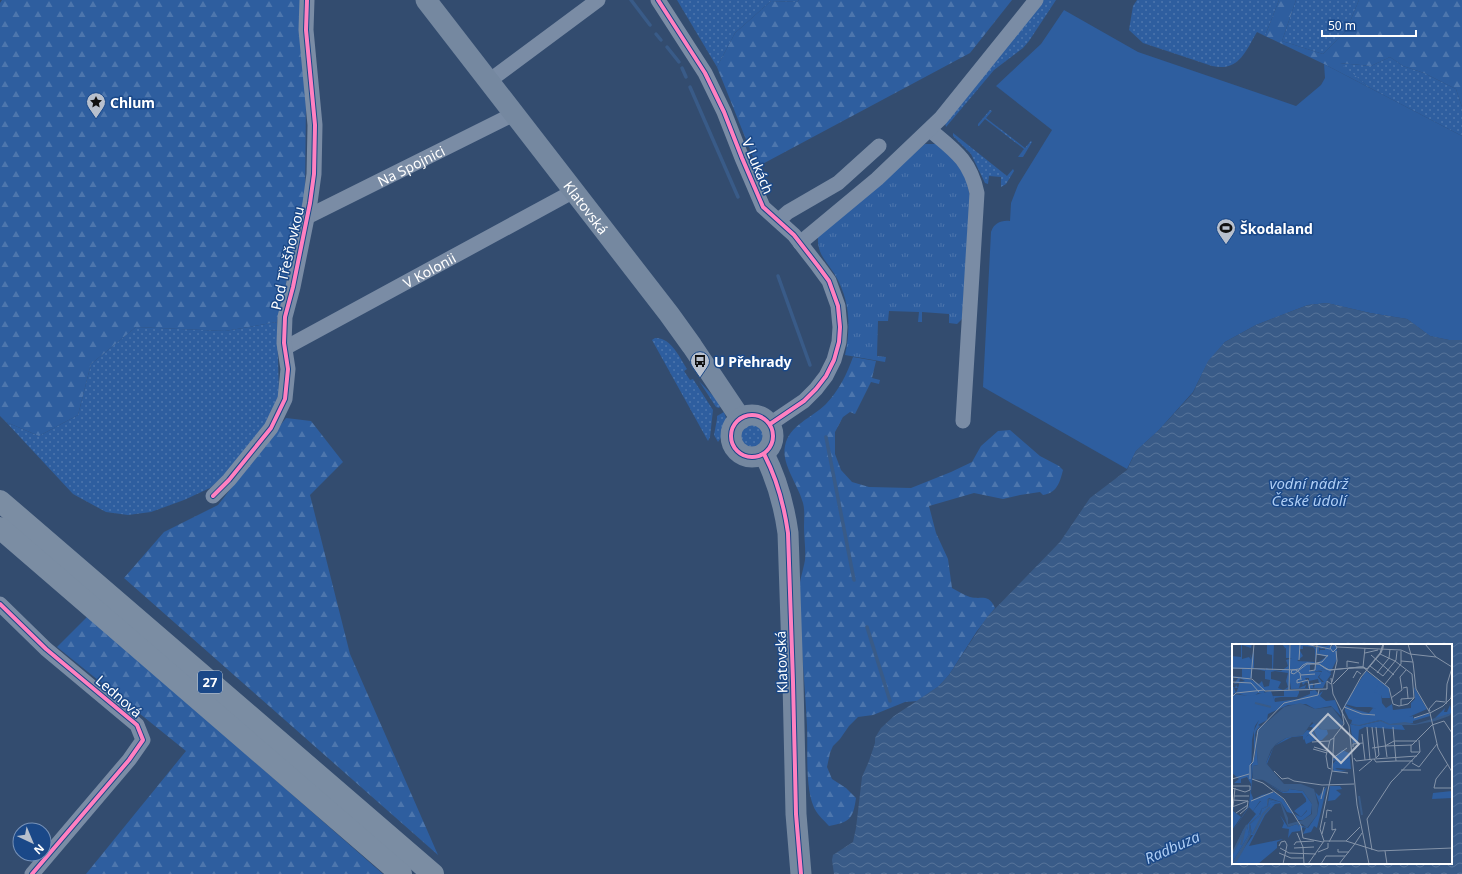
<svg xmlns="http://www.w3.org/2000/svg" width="1462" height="874" viewBox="0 0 1462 874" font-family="'Noto Sans',sans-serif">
	<defs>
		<pattern id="grass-dots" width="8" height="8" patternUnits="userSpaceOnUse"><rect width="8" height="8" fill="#2e5e9f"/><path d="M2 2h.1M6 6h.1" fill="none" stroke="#4d76ad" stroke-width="1.8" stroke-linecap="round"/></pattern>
		<pattern id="forest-firs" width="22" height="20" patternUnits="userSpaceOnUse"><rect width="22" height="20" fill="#2e5e9f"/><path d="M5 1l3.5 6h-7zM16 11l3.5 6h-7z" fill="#4d76ad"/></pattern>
		<pattern id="park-tufts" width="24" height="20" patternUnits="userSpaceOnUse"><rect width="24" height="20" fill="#2e5e9f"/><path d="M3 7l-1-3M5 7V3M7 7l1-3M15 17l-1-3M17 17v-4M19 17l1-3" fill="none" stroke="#4d76ad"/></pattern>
		<pattern id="water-waves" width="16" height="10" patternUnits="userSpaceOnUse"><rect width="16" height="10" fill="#395b88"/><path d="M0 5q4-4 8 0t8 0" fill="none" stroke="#57749a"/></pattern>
	</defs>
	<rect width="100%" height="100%" fill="#334c6f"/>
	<g fill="url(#grass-dots)">
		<polygon points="677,0 799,0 797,2 771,1 735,33 717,67"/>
		<polygon points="1043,0 1056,0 1029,41 1023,48 994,70 946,127 945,123"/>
		<path d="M1137,0H1279L1265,36L1257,32C1245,52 1239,72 1212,66L1143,43L1129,30L1133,6Z"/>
		<polygon points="1296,0 1359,0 1346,31 1323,54 1282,41"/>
		<polygon points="1390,57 1403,66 1424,73 1456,89 1462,107 1462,136 1370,88 1339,63 1371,66"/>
		<polygon points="990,110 992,111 986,118 1025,148 1031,141 1032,142 1023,157 1018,157 1024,149 985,119 979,126 978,126 978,124"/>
		<polygon points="953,133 1007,176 1013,169 1014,171 1006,184 1001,187 1001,177 989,176 988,184 985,183 971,154 953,136"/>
		<polygon points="277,322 279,395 272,418 224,476 210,488 184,500 151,512 128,515 106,512 73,494 6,422 39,436 78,415 91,364 136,327 225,331"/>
		<path d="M655,338C671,337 680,358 687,369L684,371L690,380L693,379L713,410L710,437L708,441L652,340Z"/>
		<polygon points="699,381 717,400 721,406 719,408 716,407"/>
		<path d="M724,412C729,423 725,433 718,442L714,435L717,419V416Z"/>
		<circle cx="752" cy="436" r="11"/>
	</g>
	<g fill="url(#forest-firs)">
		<polygon points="2,0 303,0 306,96 305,203 277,322 225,331 136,327 91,364 78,415 39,436 6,422 0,416 0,3"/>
		<polygon points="799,0 1012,0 970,53 757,167 717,67 735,33 771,1 797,2"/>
		<polygon points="1279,0 1296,0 1282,41 1323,54 1346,31 1359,0 1462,0 1462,107 1456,89 1424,73 1403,66 1390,57 1371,66 1340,63 1370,88 1324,64 1265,36"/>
		<path d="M853,357L876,361L872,378L880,380L879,384L871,382L855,414L850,412L843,417L835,432V454L841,470L852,482L869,487L911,488L951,472L972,462L981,446L998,431L1010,430L1040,456L1059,466L1063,470C1060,482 1057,493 1043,495L1040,492L1020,495L1003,499L974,493L929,506L936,533L948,559L952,588C958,591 964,595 970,597C982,600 988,593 995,608L977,631L949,675L939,686L918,701L905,702L873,715L858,717L849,726L840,739L833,746L830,753L827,767L832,779L846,788L856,798C853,819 850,822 829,826C823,819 816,814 813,805C805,784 808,749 807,726C805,682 800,637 799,593C799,582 803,571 805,560C806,550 804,538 804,527C804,519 805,510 803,503C799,486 781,464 785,446C789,425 812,418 826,404C839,390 847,374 853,357Z"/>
		<polygon points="286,418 311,421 343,462 310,495 350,654 438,855 124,578 164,532 218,505"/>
		<polygon points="88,616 383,874 86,874 186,751 57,647"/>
	</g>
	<path fill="url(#park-tufts)" d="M925,144H936L942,148L964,171L970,196L962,319L957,324L949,323V314L922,312V322H918L919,312L889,311L888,321H878L877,356L886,357L885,362L845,355C851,327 850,300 835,275C826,260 817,255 818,236Z"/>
	<path fill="#2e5e9f" d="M1064,10L1138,52L1296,106L1321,85L1325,78L1324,64L1462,136V340H1449L1430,336L1407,319L1370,313L1327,303L1308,305L1256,325L1225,342L1208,362L1193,392L1159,430L1136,451L1127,469L983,387L991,232C994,223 1001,220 1010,221L1011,203L1018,185L1052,130L996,86L1041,44Z"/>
	<path fill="url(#water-waves)" fill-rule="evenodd" d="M1327,303L1370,313L1407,319L1430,336L1449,340H1462V874H834L832,860L833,855L853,842L856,828L862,777L869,761L875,743V738L881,728L894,716L939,686L949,675L987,617L1060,542L1090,498L1127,470L1136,451L1159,430L1193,393L1208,361L1225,342L1256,325L1308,305ZM1233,645H1451V863H1233Z"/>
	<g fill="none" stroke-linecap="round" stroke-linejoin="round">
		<g stroke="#395b88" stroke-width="3.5">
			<polyline points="631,0 650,25"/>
			<polyline points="656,34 661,40"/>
			<polyline points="667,47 679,62"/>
			<polyline points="682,68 686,77"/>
			<polyline points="690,87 738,197"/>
			<polyline points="778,276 810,365"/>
			<polyline points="826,437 854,580"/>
			<polyline points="867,627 890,701"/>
		</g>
		<g stroke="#7a8ca5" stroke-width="15">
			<polyline points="658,0 705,73 724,112 742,158 763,207 794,235 818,266 829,281 838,306 840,327 839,342 834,360 826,376 816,389 804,401 770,424"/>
			<polyline points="489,81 598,0"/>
			<path d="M930,130C954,150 970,160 977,193L963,421"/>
			<path id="s1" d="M307,217L514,114"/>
			<polyline points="779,220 788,212 838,183 879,146"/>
			<polyline points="800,243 877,179 941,118 1036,0"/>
			<path id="s2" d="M285,348L574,191"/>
			<polyline points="213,496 229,480 271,428 285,399 288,369 284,343 285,317 293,287 310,203 314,174 315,125 306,30 307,0"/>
			<polyline points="0,604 46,649 137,725 143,740 129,760 32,874"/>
		</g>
		<g stroke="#7588a0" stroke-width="21">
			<path id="s3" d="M426,0L669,314L692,346L741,419"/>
			<circle cx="752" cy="436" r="21"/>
			<path d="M764,454C777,479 784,505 788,533L793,682L796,814L801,874"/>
		</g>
		<g stroke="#7b8da3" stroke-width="22">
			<polyline points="0,501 433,874"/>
			<polyline points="0,528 401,874"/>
		</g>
		<defs>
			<g id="cycleway">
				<polyline points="658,0 705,73 724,112 742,158 763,207 794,235 818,266 829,281 838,306 840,327 839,342 834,360 826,376 816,389 804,401 770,424"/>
				<circle cx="752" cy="436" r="21"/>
				<path d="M764,454C777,479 784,505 788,533L793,682L796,814L801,874"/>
				<polyline points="213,496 229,480 271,428 285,399 288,369 284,343 285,317 293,287 310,203 314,174 315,125 306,30 307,0"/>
				<polyline points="0,604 46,649 137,725 143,740 129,760 32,874"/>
			</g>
		</defs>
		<use href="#cycleway" stroke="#1a4888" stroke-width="6"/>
		<use href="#cycleway" stroke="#ff80c0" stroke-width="4"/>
	</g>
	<defs>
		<symbol id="sight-pin" viewBox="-11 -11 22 30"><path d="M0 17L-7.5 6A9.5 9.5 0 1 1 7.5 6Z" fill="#b8c0cd" stroke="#1a4888"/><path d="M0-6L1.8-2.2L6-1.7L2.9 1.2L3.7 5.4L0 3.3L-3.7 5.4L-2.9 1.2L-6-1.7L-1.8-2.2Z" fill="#111"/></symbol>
		<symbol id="stadium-pin" viewBox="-11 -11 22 30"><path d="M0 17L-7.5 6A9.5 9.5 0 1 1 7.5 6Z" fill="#b8c0cd" stroke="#1a4888"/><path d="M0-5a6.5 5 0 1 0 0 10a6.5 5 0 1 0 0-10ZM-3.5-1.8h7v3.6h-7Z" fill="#111"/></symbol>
		<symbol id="bus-pin" viewBox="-11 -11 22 30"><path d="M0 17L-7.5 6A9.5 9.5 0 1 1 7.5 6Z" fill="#b8c0cd" stroke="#1a4888"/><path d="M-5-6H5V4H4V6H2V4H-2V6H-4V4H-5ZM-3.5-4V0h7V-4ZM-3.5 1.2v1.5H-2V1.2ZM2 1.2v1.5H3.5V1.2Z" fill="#111"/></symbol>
	</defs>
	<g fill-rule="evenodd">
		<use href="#sight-pin" x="85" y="91" width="22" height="30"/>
		<use href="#stadium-pin" x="1215" y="217" width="22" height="30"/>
		<use href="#bus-pin" x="689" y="350" width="22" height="30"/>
	</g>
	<g text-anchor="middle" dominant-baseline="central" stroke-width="3" stroke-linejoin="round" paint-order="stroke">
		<rect fill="#1a4888" stroke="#bac8db" stroke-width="1" x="198" y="671" width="24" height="22" rx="3"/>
		<g font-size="13" font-weight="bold" fill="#fff">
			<text x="210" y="682">27</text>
		</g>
		<g font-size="14" font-weight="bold" fill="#fff" stroke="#1a4888" text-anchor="start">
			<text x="110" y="102">Chlum</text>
			<text x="1240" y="228">Škodaland</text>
			<text x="714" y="361">U Přehrady</text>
		</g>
		<g font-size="14" fill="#fff" stroke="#1a4888">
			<text stroke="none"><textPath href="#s1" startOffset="116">Na Spojnici</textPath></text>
			<text transform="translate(758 166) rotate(67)">V Lukách</text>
			<text stroke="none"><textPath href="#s3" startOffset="262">Klatovská</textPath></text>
			<text transform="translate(287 258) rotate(-77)">Pod Třešňovkou</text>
			<text stroke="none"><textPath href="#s2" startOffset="164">V Kolonii</textPath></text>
			<text transform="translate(781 662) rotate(-92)">Klatovská</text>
			<text transform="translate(119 696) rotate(41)">Lednová</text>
		</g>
		<g font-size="15" font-style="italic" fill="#aecdf4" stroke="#1a4888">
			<text x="1309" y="483">vodní nádrž<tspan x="1309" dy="17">České údolí</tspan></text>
			<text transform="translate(1172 847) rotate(-24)">Radbuza</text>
		</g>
	</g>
	<g transform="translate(1232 644)">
		<rect width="220" height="220" fill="#334c6f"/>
		<path d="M7,0H20L19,4L10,1V15L17,13L19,16L18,12V10L19,15L22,6V24L33,25V27L20,24V34H16L27,40L30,37L32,43L37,42L38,36L33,35V27L34,24L40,26V11L35,10V1L22,0H42L41,26L49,27L56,22L54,16L60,14H54V4L51,5L53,4L50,0H57L58,5L59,0H85L81,1L83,4L84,3V5L85,3H87V9L88,6H93V4L89,5L85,1L94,2L99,0L97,4L103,0L105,3V15L91,44L59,45L57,31V45L52,46L56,43L54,37L56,29L43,27L39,28V35L47,37V40V37L49,38L46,44L51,46H34L31,50L26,49L22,52H7H15L4,49L6,44H2L4,49L0,50V42L3,44L4,41L6,44V41L7,44V38L13,37L8,34L7,39L2,40L6,34L1,33L2,36L0,37V32L10,33V25H0V12L9,13V1ZM71,2L81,3L83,5V18L65,17L71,12L67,5H71ZM84,9L94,13L84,20L87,21H83L82,27H78V21L84,18ZM92,25L99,30L95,36L92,34L93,38H90L86,33L90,28H82ZM73,34H77V37L86,35L87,39H83L82,44L81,43V40L80,39L76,41V44H73L74,41L67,44L69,37L71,41L74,38L77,40ZM52,46L67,47V49L65,53H49L43,54L42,57L41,52H52ZM218,61L220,69L201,76L213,64L212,68H215ZM78,90H82L86,95L74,100L72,94ZM220,147V154L200,155L201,149ZM37,156L47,158L39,159L20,190L18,180L28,172L30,165L36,162ZM15,182L17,190L0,219V210Z" fill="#2e5e9f" fill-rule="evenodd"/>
		<path d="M92,25L99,30L93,39L87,33L90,27L83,28ZM83,46L87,50L91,47L88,52L94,57L103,56L109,72L99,62L83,65L74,60L56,61L36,70L35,76L26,81L28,82L24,87L23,91L24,99L22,107V87L27,76L23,82L20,96L19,138L20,120L23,112V110L24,99V91L25,88L28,83L37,77L24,91L26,121L21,122L19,149L21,154L17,163L0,188L17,162L19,140L15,133L9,135V139H2L7,135L0,129V50L18,52L39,47L43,58L66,55L78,50V47ZM148,77L170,81L173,86L133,83L127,86L126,98L121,99L118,80L126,82ZM80,85L83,92L82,93H80L82,90L76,91L71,96V92L60,93L42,102L35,120L40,128L34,119L42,102L54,94L61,92L70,91L75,86L79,87ZM110,106L117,109L118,114L115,115V120L112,121L111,118L103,120L111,121L103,125L115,127L102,128L100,121L104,116L100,117L101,115ZM34,139L51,148L56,147L57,145L71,147L80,160L79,170L71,176H66L63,170L69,173L75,167L74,155L70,149H51ZM95,142L85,184L82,182L79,188L71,190L74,184L71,183L68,187L60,188L56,194L57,185L50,184L52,179L48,171L56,183L65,180L76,184L85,171L87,159L83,148L87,152ZM98,142H108L110,145L104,146L109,150L103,156L96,157ZM37,155L48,158L54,172V174L49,159L43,160L33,171L17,202L51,195L45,198V204L26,220H1L21,191H19L18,180L28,170L30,164L35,163ZM37,156L46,158L39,159L24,177L26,179L28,176L20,190L18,181L28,172L30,165L36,162ZM35,156V163L30,164L27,171L17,180L18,190L10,207L4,216L0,219L17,190L15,182L9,202L13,185L5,204L0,210L11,186L24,170L21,167L28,158ZM2,163L1,167L9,173L0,186V164Z" fill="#2e5e9f" fill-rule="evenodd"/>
		<path d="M134,27L148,37L150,59L154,64L160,60L161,66L179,64V59L183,55L182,43L195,65L177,73L181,72V74L197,69L198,72L181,77V79L158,80L148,76L125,82L119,80L120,76L117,75L113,67V61L131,69H137L141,64L145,65L138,63H124L113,60Z" fill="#2e5e9f"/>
		<path d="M148,37L157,44L158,54H150L149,51L142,48ZM114,63L144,71L148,75L132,77L126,73L117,75ZM83,78L88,85L95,86L96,90L90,96L87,97L80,83H77ZM118,114L119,125L103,124V120ZM42,148L50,154L62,170L55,168L49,158L37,154L32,160L28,157L21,167L17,163L18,157L30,151ZM75,157V166L69,173L62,167Z" fill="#2e5e9f"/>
		<path d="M68,59L83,65L100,63L112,79L106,85L90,86L80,78L71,91L54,94L44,100L39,106L34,119L52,140H69L82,145L86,161L85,171L75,184L70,180H67V183L65,180L56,183L48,158L37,155L35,163L30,164L27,172L18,180L19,191L11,207L5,217L0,220L18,190L17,180L27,171L30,164L35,162V155L49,158L56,174V180L71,176L80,170V160L71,147L57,145L56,147L51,148L31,136L21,135V122L26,121L24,95L28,84L52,63ZM220,69L217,72L203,77L183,81H157L148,77L126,82L117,79L127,81L148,76L158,80L173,78L183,80Z" fill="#395b88"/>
		<path fill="none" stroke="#395b88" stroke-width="2" d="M23,59L39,63M127,152L130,171M21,190L31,170L38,163M9,201L13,184M0,210L15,181"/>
		<path fill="none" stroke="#8594a9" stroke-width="1" d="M73,0L98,5M100,0L98,4L101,8L105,4L103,0M151,0V4L149,9L136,24L135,25H134L131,23H128L98,26L94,25L87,20H75L62,30L59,29L60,26L67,25L71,21L75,19L87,20L97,26L128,23H131L135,25L148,9ZM176,0L181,18L184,45L198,69L206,104L220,128M193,0L204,13M105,3L169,6L178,10L204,13L220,23M133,9L146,6M84,10L96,12M148,10L163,17L180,30M139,11L162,31M67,16L68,0M169,17L181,18M84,19L90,18L96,11M138,22L151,32L164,16L165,7M115,23V17L127,19M131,23L133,4M0,24L65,26M64,26L68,29L69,36M77,27L83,26L85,1M145,29L157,14L158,5M69,31L83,30M0,33L20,35L33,47L95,45M19,34L22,0M99,34L101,50L117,82L125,161L137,220M121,34L125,27L129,30M68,35L65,36V39L76,36L78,46M0,38L19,39L27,48M100,38L105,17L104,7M101,40L117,24H132L157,44L161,60L167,62L176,60L182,54L180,30M153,40L169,20V7M77,41L89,39M171,44L175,43L176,54M95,45V37L99,40M57,46L58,0M1,52L4,49L32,46M159,54L170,46L168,33L174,26M214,60L215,40L220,24M169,61V55L182,54M112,63L130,70L143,71M198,67L197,65L204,57L213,58M198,69L211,62L219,54L220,46M182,74L197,69M200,81L212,77L220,89M135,83L138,116M140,83L144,114M151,83L155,113M130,90L133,116M80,98L97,97M179,101V108H188M153,102L180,101L200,81M82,103L95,107M121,103V100L131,99M140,104L153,102L162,97H185M81,105L95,109M101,114L115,104M122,114L124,117L142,115M144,114L147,111L144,83M142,115L144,118L164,117L161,83M142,115L185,112M164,117H181M180,119L187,123L205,100M216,120L204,135L202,144H220M99,125L96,124L94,112L98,96L102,94M169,126H189M42,127L50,135L56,134M100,127L116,129M127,127L140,116M56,134L62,137L90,141L122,140M0,135L17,130M18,135V121L21,118L26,86L52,59L86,51L87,46M20,135L31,139L52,155L69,182L71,194L91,198M0,142H18V146L13,148L0,144M2,152H17M89,155L92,143M1,156L16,157M19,157L41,148M0,163L16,157M1,163L3,144M4,169L16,161M8,170L15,164L16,157M94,174L95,166L100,167M100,177V186L104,185M65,189L71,203L72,220M90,190L93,178M92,197H114L146,207L220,204M114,197L128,183M97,198L104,185M62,201L64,198L82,197M122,201L130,189M47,202L49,198L53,197L55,201L51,220M48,204L57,209L84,210M62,204L82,203M106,205V208H117M140,206L135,175L159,138L188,108L187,96M153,207L155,220M86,208L96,204V199M47,209L59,214H71M76,220L92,197L88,185L100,127L102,93L112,80L110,67L129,33L148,10L152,0M89,220L94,212H113M107,220L122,201"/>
		<path fill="#b8c0cd" fill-opacity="0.15" stroke="#b8c0cd" stroke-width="2" d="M96,70L127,100L109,119L78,89Z"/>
		<rect width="220" height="220" fill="none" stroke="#fff" stroke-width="2"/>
	</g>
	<g transform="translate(32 842) rotate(136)"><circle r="19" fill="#1a4888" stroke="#7691b8"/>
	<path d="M0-3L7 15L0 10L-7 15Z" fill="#b8c0cd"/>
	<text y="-6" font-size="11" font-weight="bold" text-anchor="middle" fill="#ffffff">N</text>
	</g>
	<path d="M1322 30v6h94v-6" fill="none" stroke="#ffffff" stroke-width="2"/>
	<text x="1328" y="30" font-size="12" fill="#ffffff" stroke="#1a4888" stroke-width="3" paint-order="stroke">50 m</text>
</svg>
